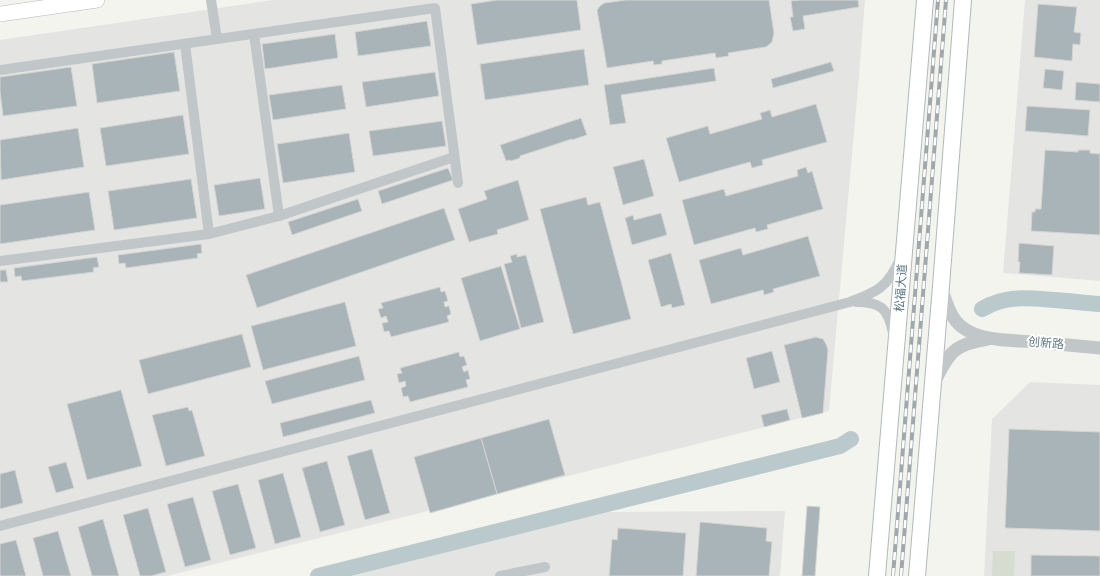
<svg xmlns="http://www.w3.org/2000/svg" width="1100" height="576" viewBox="0 0 1100 576" font-family="'Roboto Condensed','Noto Sans SC',sans-serif">
	<rect width="100%" height="100%" fill="#f4f4ef"/>
	<g fill="#e4e5e3">
		<polygon points="273,0 865,0 859,77 829,411 167,576 0,576 0,40"/>
		<polygon points="1025,0 1100,0 1100,281 1003,273"/>
		<polygon points="1030,382 1100,385 1100,576 984,576 992,419"/>
		<polygon points="785,511 780,576 352,576 604,512"/>
	</g>
	<polygon fill="#d6dcd0" points="993,551 1015,551 1014,576 992,576"/>
	<g fill="none" stroke-linecap="round" stroke-linejoin="round">
		<g stroke="#b9c9cc" stroke-width="16">
			<path d="M982,309C1006,295 1026,298 1054,300C1069,301 1085,303 1100,304"/>
			<polyline points="318,576 840,446 851,439"/>
		</g>
	</g>
	<g fill="#a9b4b8" stroke="#d5d5d2">
		<polygon points="497,0 577,0 581,30 477,45 471,4"/>
		<polygon points="626,0 769,0 774,33 772,42 766,47 728,53 729,56 716,58 715,53 662,61 662,64 654,65 653,61 607,68 597,10 600,6 604,3"/>
		<polygon points="800,0 858,0 859,7 803,16 805,29 793,31 790,17 793,17 791,1"/>
		<polygon points="1038,4 1077,7 1074,32 1081,33 1080,45 1073,44 1072,61 1034,57"/>
		<polygon points="427,21 431,46 358,56 355,32"/>
		<polygon points="335,34 338,58 265,69 262,44"/>
		<polygon points="584,49 589,85 485,100 480,64"/>
		<polygon points="174,52 180,91 97,103 92,64"/>
		<polygon points="831,62 834,71 773,88 771,79"/>
		<polygon points="71,67 77,106 3,116 0,92 0,77"/>
		<polygon points="714,68 716,81 621,95 626,123 610,125 604,85"/>
		<polygon points="1045,69 1064,71 1062,90 1043,88"/>
		<polygon points="435,72 439,96 366,107 362,82"/>
		<polygon points="1076,82 1100,84 1100,102 1075,100"/>
		<polygon points="342,85 346,109 273,120 269,95"/>
		<polygon points="816,104 827,142 762,160 763,165 752,168 750,162 679,182 666,138 708,126 710,134 762,119 760,113 770,110 772,117"/>
		<polygon points="1027,106 1090,110 1088,136 1025,131"/>
		<polygon points="183,115 189,154 106,166 100,128"/>
		<polygon points="581,118 587,135 572,140 572,139 520,156 520,158 511,161 510,160 506,161 500,145"/>
		<polygon points="442,121 446,146 373,156 369,131"/>
		<polygon points="78,128 84,167 1,180 0,140"/>
		<polygon points="349,133 355,172 283,183 277,144"/>
		<polygon points="1045,150 1078,152 1078,150 1090,150 1090,153 1100,154 1100,235 1031,231 1032,212 1035,212 1035,209 1041,209"/>
		<polygon points="644,159 654,196 623,205 613,167"/>
		<polygon points="806,167 808,173 812,171 823,209 767,225 768,229 756,232 755,228 694,245 682,200 724,189 726,196 798,176 797,170"/>
		<polygon points="448,168 453,180 382,204 378,191"/>
		<polygon points="260,178 265,209 219,216 214,185"/>
		<polygon points="191,179 197,218 114,230 108,191"/>
		<polygon points="518,180 529,220 497,230 498,234 469,242 458,209 487,199 484,191"/>
		<polygon points="89,192 95,230 0,244 0,205"/>
		<polygon points="586,197 588,205 600,202 631,319 573,334 540,209"/>
		<polygon points="358,199 362,211 292,235 288,222"/>
		<polygon points="444,208 455,240 257,308 246,275"/>
		<polygon points="661,213 667,235 632,245 625,218 633,215 634,220"/>
		<polygon points="808,236 820,276 773,289 774,292 764,295 763,290 711,304 699,260 741,248 743,255"/>
		<polygon points="1019,243 1054,246 1052,275 1019,273 1020,262 1018,262"/>
		<polygon points="201,244 202,253 197,254 198,258 126,268 125,263 119,264 118,255"/>
		<polygon points="671,253 685,305 672,308 671,304 661,307 648,260"/>
		<polygon points="517,254 517,257 526,255 544,322 521,328 504,264 512,262 510,256"/>
		<polygon points="97,257 99,267 93,268 94,272 22,281 21,276 15,277 14,268"/>
		<polygon points="501,266 520,329 480,341 461,278"/>
		<polygon points="0,270 6,270 8,282 0,282"/>
		<polygon points="440,287 441,292 445,291 448,301 444,302 445,307 449,306 451,314 447,316 449,322 391,337 389,331 384,332 382,323 388,322 386,316 381,318 378,309 383,308 381,303"/>
		<polygon points="345,302 356,346 263,370 251,326"/>
		<polygon points="242,334 251,367 148,394 139,360"/>
		<polygon points="816,337 823,339 826,344 828,350 823,413 802,418 784,345"/>
		<polygon points="772,351 780,382 754,389 746,358"/>
		<polygon points="459,352 460,357 464,356 467,365 462,367 464,372 468,370 470,379 466,380 468,387 410,402 408,396 403,397 401,388 406,386 405,381 399,383 397,374 402,373 400,368"/>
		<polygon points="359,356 365,380 272,404 265,381"/>
		<polygon points="121,390 142,466 87,480 67,404"/>
		<polygon points="371,400 375,413 283,437 280,423"/>
		<polygon points="188,407 189,411 192,410 205,456 166,466 152,415"/>
		<polygon points="787,409 790,420 764,427 761,415"/>
		<polygon points="549,419 565,475 497,494 481,438"/>
		<polygon points="1009,429 1100,432 1100,531 1005,528"/>
		<polygon points="481,438 497,494 430,513 414,457"/>
		<polygon points="372,449 390,513 365,520 347,456"/>
		<polygon points="327,461 345,525 320,532 302,468"/>
		<polygon points="66,462 74,488 56,493 48,467"/>
		<polygon points="15,470 23,503 0,509 0,474"/>
		<polygon points="283,473 301,537 275,544 258,480"/>
		<polygon points="238,484 256,548 230,555 212,491"/>
		<polygon points="193,497 211,560 185,567 167,504"/>
		<polygon points="807,506 820,507 815,576 802,576"/>
		<polygon points="148,508 166,572 151,576 140,576 123,515"/>
		<polygon points="103,519 119,576 92,576 78,527"/>
		<polygon points="700,522 767,528 766,541 772,542 769,576 696,576"/>
		<polygon points="618,528 686,533 683,576 609,576 612,539 617,540"/>
		<polygon points="58,531 71,576 43,576 33,538"/>
		<polygon points="16,540 26,576 0,576 0,544"/>
		<polygon points="1031,555 1100,556 1100,576 1031,576"/>
	</g>
	<g fill="none" stroke-linecap="round" stroke-linejoin="round">
		<defs>
			<polyline id="secondary" points="0,14 97,0"/>
			<g id="primary">
				<polyline points="877,576 925,0"/>
				<polyline points="917,576 941,286 963,0"/>
			</g>
		</defs>
		<use href="#secondary" stroke="#b3babd" stroke-width="16"/>
		<use href="#primary" stroke="#b1b8bb" stroke-width="18"/>
		<g stroke="#c1c6c9" stroke-width="10">
			<polyline points="211,0 217,39"/>
			<polyline points="254,34 279,216"/>
			<polyline points="185,44 209,234"/>
			<polyline points="0,70 435,8 458,183"/>
			<polyline points="0,261 209,234 279,216 454,157"/>
			<path d="M856,302C881,302 888,308 893,333"/>
			<path d="M0,526L850,302C877,292 888,287 900,259"/>
			<polyline points="500,576 545,567"/>
		</g>
		<g stroke="#c1c6c9" stroke-width="13">
			<path d="M942,290C947,303 950,318 962,327C981,342 1012,340 1036,342C1057,344 1079,346 1100,348"/>
			<path d="M935,381C949,352 955,344 988,339"/>
		</g>
		<use href="#secondary" stroke="#fff" stroke-width="15"/>
		<use href="#primary" stroke="#fff" stroke-width="16"/>
		<defs>
			<g id="rail">
				<polyline points="893,576 938,0"/>
				<polyline points="901,576 946,0"/>
			</g>
		</defs>
		<use href="#rail" stroke="#9fa8ac" stroke-width="4"/>
		<use href="#rail" stroke="#fff" stroke-width="2.5" stroke-dasharray="8" stroke-linecap="butt"/>
	</g>
	<g text-anchor="middle" dominant-baseline="central" stroke-width="4" stroke-linejoin="round" paint-order="stroke">
		<g font-size="12" fill="#607984" stroke="#fff">
			<text transform="translate(901 288) rotate(-86)">松福大道</text>
			<text transform="translate(1046 343) rotate(5)">创新路</text>
		</g>
	</g>
</svg>
